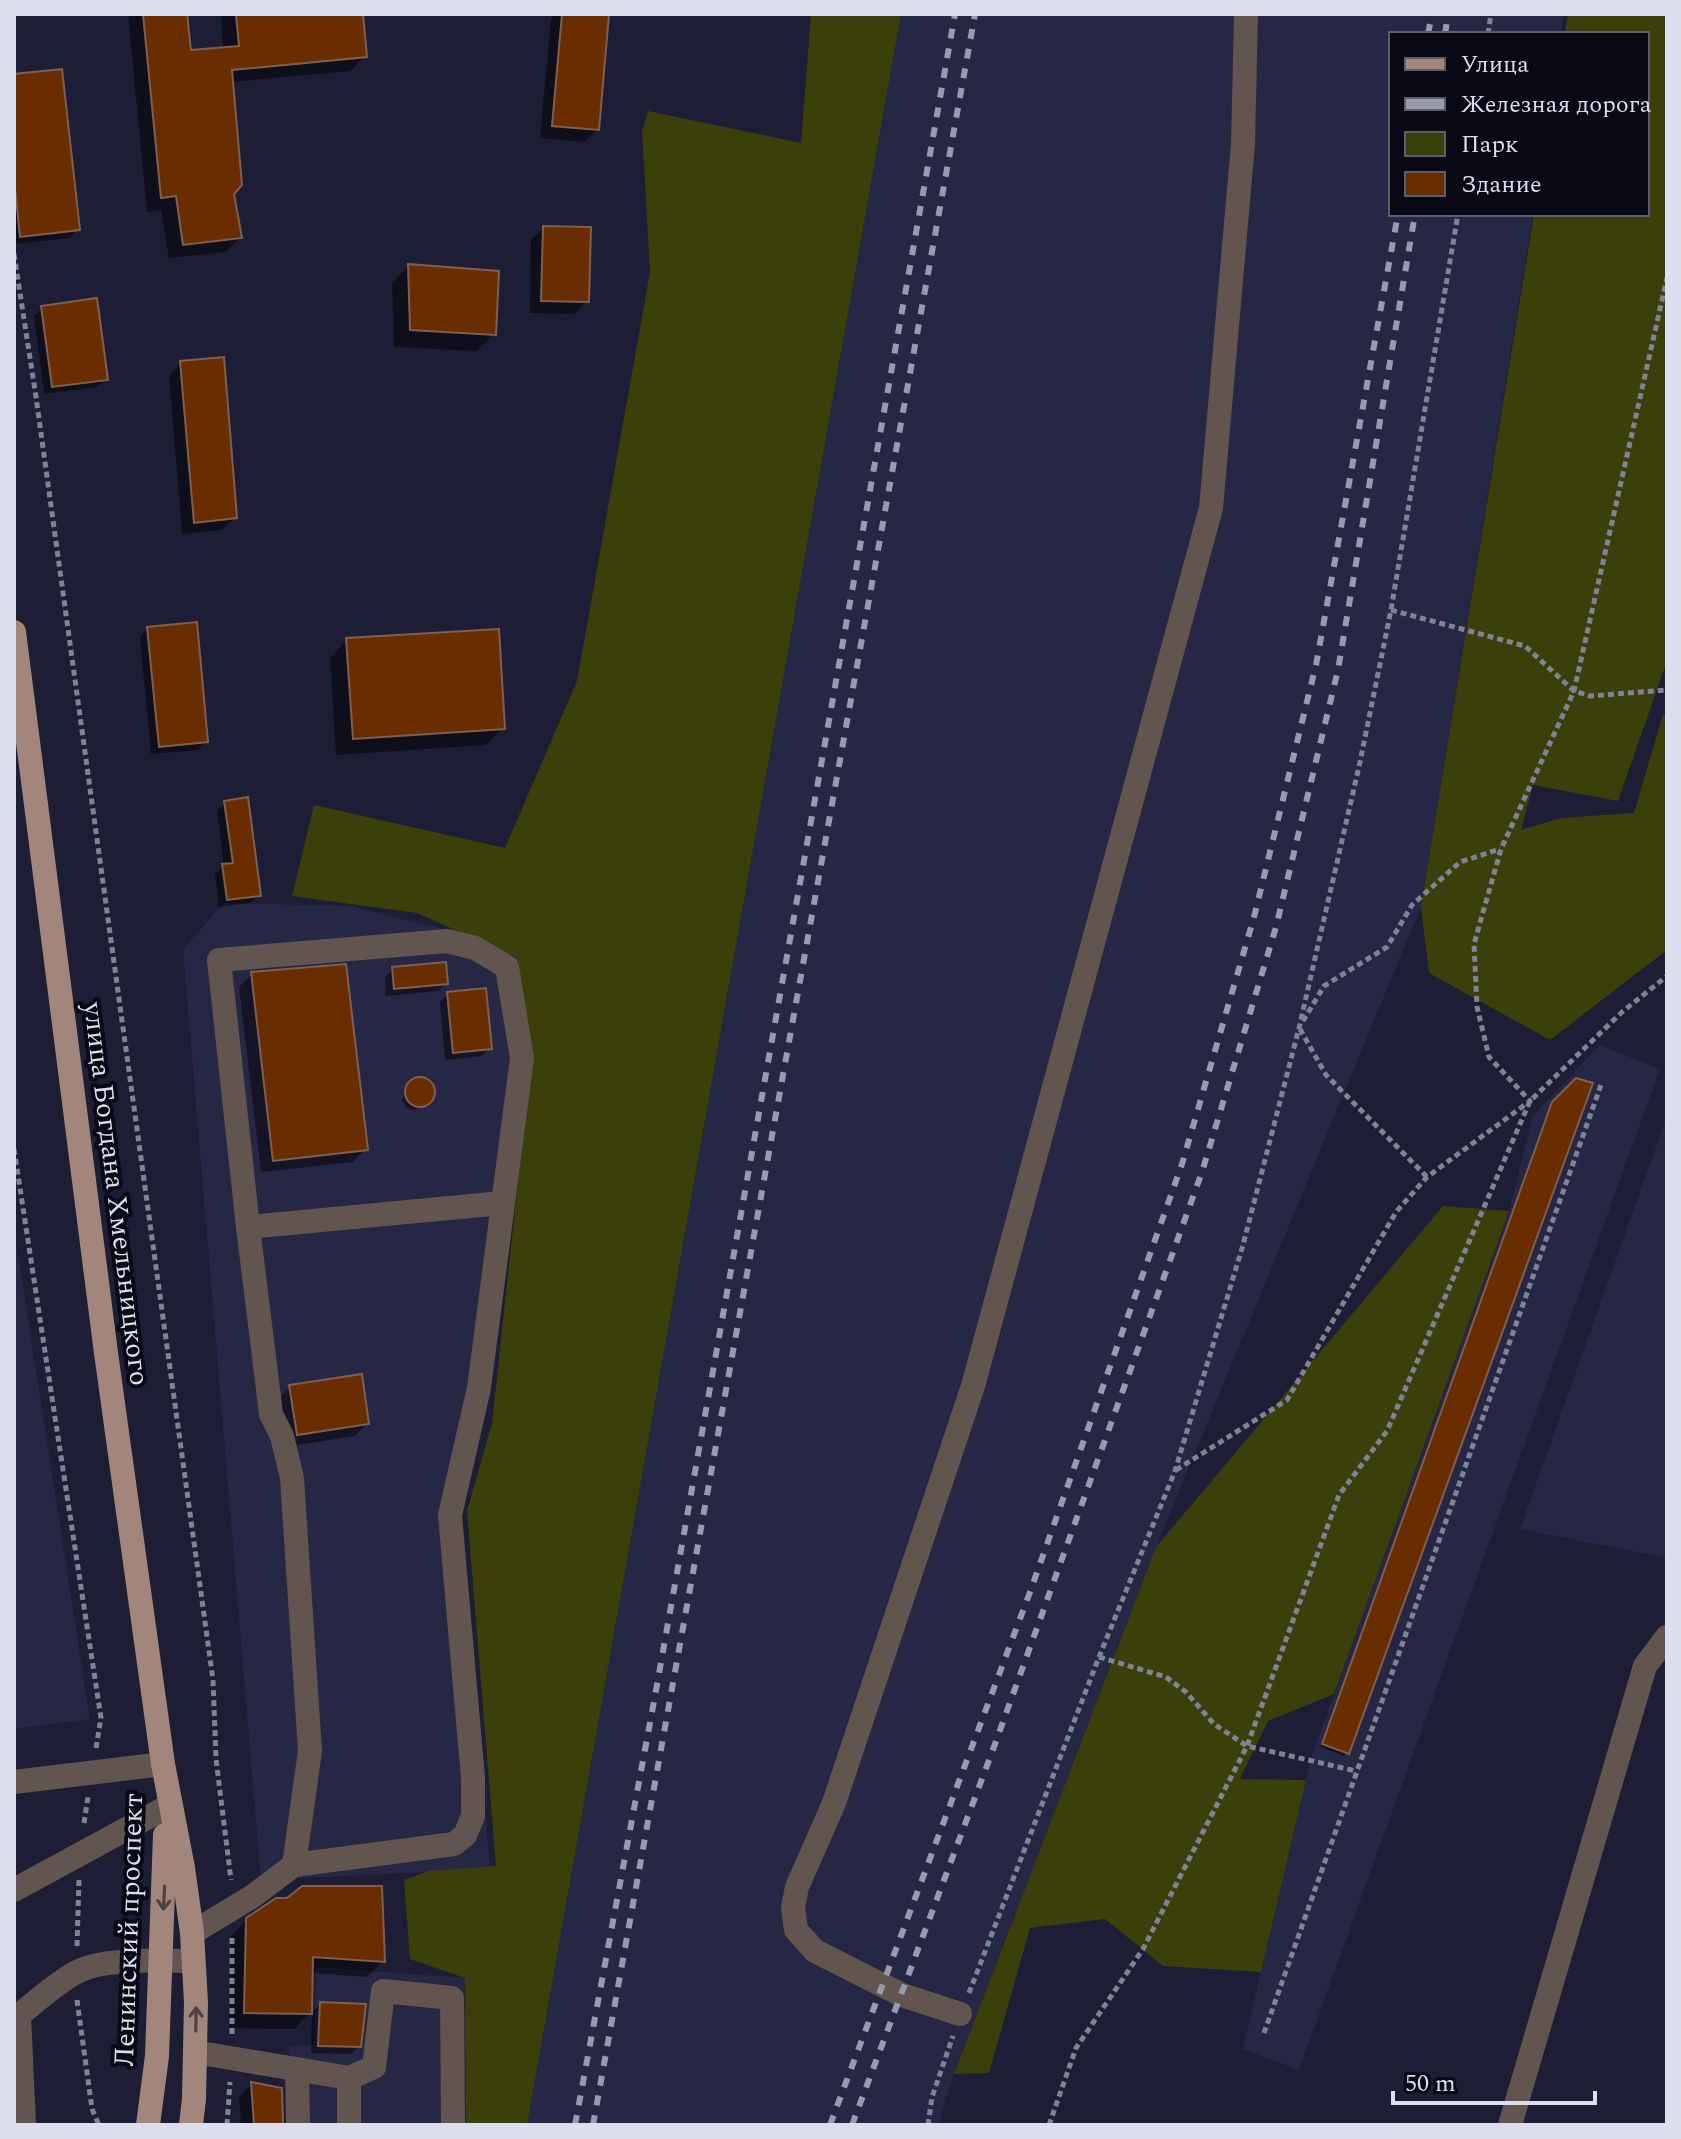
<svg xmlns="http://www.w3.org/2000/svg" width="1681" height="2139" viewBox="0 0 1681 2139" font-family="Spectral,serif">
	<rect width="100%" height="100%" fill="#1d1d36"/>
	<g fill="#262745">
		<polygon points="901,14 1563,14 1561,34 1391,34 1391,214 1533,214 1421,907 1156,1547 954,2074 938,2125 527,2125"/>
		<polygon points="224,903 350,906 446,930 511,961 529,1056 460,1520 490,1869 261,1880 183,949"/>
		<polygon points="1600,1045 1660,1069 1299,2070 1243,2049 1311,1758 1509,1211 1532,1117"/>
		<polygon points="1667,1116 1667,1558 1520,1529"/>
		<polygon points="14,1229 90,1719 14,1729"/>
		<polygon points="316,1967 465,1978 466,2125 292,2125 289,2046 314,2045"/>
	</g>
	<g fill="#3b3f0a">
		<polygon points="811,14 901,14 527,2125 466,2125 465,1978 410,1959 404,1880 428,1871 496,1866 467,1511 492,1423 532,1053 515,957 417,913 292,896 314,805 505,848 577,681 650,272 642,132 648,111 801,143"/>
		<polygon points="1568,14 1667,14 1667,661 1618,801 1533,785 1521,830 1561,818 1634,813 1663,714 1667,714 1667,950 1550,1040 1429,973 1421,907 1534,214 1647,214 1647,34 1565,34"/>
		<polygon points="1443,1206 1509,1211 1334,1694 1268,1721 1240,1779 1306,1780 1261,1972 1163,1966 1105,1919 1030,1928 989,2073 954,2074 1156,1547"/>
	</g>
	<g fill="#0007">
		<polygon points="128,14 185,14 189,53 223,49 221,18 224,14 361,14 365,56 350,71 231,82 232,194 240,238 225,252 169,258 161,210 147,212"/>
		<polygon points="556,14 607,14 597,130 584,142 540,138 551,19"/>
		<polygon points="14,76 78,229 70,238 14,244"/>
		<polygon points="544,228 587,301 574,314 530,313 531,240"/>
		<polygon points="409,266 494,334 477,351 394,347 392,283"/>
		<polygon points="42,308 106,379 97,387 44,394 34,316"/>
		<polygon points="181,363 235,518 222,530 182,534 169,376"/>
		<polygon points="148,628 206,742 198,750 151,754 140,637"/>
		<polygon points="347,640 503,728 486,745 336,755 330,658"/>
		<polygon points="225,803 259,895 250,903 219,907 215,874 224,866 217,811"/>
		<polygon points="393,969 446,983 438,991 386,996 385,977"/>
		<polygon points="252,974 366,1149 353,1162 261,1172 239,987"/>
		<polygon points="448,994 490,1048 482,1056 445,1060 440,1002"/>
		<polygon points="418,1079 428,1081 433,1091 431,1100 415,1110 407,1108 402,1100 406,1087"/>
		<polygon points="1577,1080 1347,1752 1344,1756 1320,1747 1549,1108"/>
		<polygon points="290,1387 367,1424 355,1436 285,1447 277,1400"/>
		<polygon points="247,1920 383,1961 367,1977 310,1973 310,2013 294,2029 229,2028 231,1936"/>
		<polygon points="321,2004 359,2046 351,2054 311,2053 312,2012"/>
		<polygon points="252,2084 281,2125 241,2125 239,2097"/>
		<polygon points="40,2123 72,2123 72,2125 38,2125"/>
	</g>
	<g fill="#692d00" stroke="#7e6050" stroke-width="2">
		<polygon points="143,14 187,14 191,50 239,46 236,14 363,14 367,57 232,70 242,185 234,194 242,238 183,245 176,196 161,198"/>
		<polygon points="562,14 609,14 599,130 552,126"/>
		<polygon points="62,69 80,230 20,237 14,178 14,74"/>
		<polygon points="543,226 591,227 589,302 541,301"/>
		<polygon points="408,264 499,271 496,335 410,330"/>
		<polygon points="97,298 108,380 52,387 41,306"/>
		<polygon points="224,357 237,518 194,523 180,361"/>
		<polygon points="197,622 208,742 159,747 147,627"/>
		<polygon points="499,629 505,729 353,739 346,638"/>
		<polygon points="248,797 261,896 227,900 222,864 233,863 224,801"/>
		<polygon points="446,962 448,984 394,989 392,967"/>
		<polygon points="346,964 368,1150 273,1161 251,972"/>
		<polygon points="486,988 492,1049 453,1053 447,992"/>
		<circle cx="420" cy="1092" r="15"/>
		<polygon points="1576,1078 1593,1083 1349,1754 1322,1744 1552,1102"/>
		<polygon points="362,1374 369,1424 297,1435 289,1385"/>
		<polygon points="302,1886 382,1886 385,1962 313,1957 312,2014 244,2013 246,1918 276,1898 287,1898"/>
		<polygon points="320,2002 366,2004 361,2047 318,2046"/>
		<polygon points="251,2082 282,2088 283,2125 254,2125"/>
	</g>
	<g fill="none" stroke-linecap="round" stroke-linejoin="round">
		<g stroke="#818296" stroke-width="5" stroke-dasharray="6 4" stroke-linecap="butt">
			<polyline points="1488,34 1491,14"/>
			<polyline points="14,254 36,397 213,1680 216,1759 231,1880"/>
			<polyline points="1391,610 1525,646 1574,691 1590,696 1667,690"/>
			<polyline points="1303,1021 1324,986 1387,947 1412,905 1460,862 1500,849"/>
			<polyline points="1300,1029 1326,1075 1427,1177"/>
			<polyline points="14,1149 101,1718 96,1748"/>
			<polyline points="1176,1470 1287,1400 1396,1212 1427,1177 1530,1101 1489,1057 1477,1007 1474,944 1501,849 1574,691 1667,278"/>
			<polyline points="1099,1657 1166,1677 1186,1692 1214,1724 1247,1746 1356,1771"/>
			<polyline points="84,1823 88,1797"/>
			<polyline points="232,1938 232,2036"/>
			<polyline points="77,1946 79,1880"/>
			<polyline points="969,1993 1099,1657 1175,1471 1243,1245 1299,1028 1360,762 1391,610 1458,214"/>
			<polyline points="77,2000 92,2109 99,2125"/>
			<polyline points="1264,2033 1601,1085"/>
			<polyline points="227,2125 230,2082"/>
			<polyline points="928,2125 932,2097 953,2036"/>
			<polyline points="1049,2125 1076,2048 1143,1949 1247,1746 1339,1495 1387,1431 1530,1101 1622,1012 1667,976"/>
		</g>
		<g stroke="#62544e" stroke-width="24">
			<polyline points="248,1227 502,1203"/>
			<polyline points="14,1782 163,1764"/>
			<polyline points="14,1890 165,1808"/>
			<polyline points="192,1933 253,1896 294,1865 310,1751 292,1478 282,1436 271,1414 248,1227 219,960 447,941 475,948 507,967 522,1058 479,1388 450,1515 473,1778 473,1816 465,1835 454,1844 294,1865"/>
			<polyline points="960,2014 902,1995 815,1951 796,1930 793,1907 797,1887 834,1803 973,1386 1211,508 1243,144 1246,14"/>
			<polyline points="14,2015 19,2015 24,2125"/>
			<path d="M19,2015C37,2001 55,1984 75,1973C103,1957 161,1961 193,1961"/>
			<polyline points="195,2052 349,2078 349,2125"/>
			<polyline points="297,2069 298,2125"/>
			<polyline points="349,2078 374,2067 383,1991 452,1998 453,2125"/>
			<polyline points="1510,2125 1645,1666 1667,1637"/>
		</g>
		<g stroke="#a3867b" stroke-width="24">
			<polyline points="14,632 106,1353 163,1764 183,1868 192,1933 196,2002 194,2099 191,2125"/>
			<polyline points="148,2125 157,2056 165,1835"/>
		</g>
		<g stroke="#999aad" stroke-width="6" stroke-dasharray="10 10" stroke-linecap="butt">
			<polyline points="1428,34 1432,14"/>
			<polyline points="1445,34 1448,14"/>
			<polyline points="575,2125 655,1696 955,14"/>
			<polyline points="593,2125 975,14"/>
			<polyline points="830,2125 1030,1592 1182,1164 1254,917 1316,665 1398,214"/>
			<polyline points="852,2125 991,1755 1202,1172 1276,927 1338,670 1415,214"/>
		</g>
	</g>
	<defs><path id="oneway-shaft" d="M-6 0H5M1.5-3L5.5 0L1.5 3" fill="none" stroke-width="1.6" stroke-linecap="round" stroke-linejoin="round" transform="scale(2)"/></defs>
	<g stroke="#4e4142">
		<use href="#oneway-shaft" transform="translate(164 1898) rotate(93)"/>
		<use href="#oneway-shaft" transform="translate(196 2019) rotate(-89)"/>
	</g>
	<g text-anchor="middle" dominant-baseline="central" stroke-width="8" stroke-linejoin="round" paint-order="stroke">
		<g font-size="28" fill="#dcdeee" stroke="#080914">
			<text transform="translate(116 1194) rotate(83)">улица Богдана Хмельницкого</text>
			<text transform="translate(129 1930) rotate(-88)">Ленинский проспект</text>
		</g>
	</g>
	<rect width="1681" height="2139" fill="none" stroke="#dcdeee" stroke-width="32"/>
	<rect x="1389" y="32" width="260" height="184" fill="#080914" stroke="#5d5e6b" stroke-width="2"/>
	<rect x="1405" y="58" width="40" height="12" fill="#a3867b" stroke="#5d5e6b" stroke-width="2"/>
	<text x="1461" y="72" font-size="24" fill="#dcdeee">Улица</text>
	<rect x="1405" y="98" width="40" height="12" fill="#999aad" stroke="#5d5e6b" stroke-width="2"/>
	<text x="1461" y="112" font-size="24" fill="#dcdeee">Железная дорога</text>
	<rect x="1405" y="132" width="40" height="24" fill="#3b3f0a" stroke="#5d5e6b" stroke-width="2"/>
	<text x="1461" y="152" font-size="24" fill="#dcdeee">Парк</text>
	<rect x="1405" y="172" width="40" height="24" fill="#692d00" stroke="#5d5e6b" stroke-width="2"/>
	<text x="1461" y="192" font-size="24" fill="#dcdeee">Здание</text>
	<path d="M1393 2091v12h202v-12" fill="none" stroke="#dcdeee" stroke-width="4"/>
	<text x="1405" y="2091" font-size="24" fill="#dcdeee" stroke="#080914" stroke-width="6" paint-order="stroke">50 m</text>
</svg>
